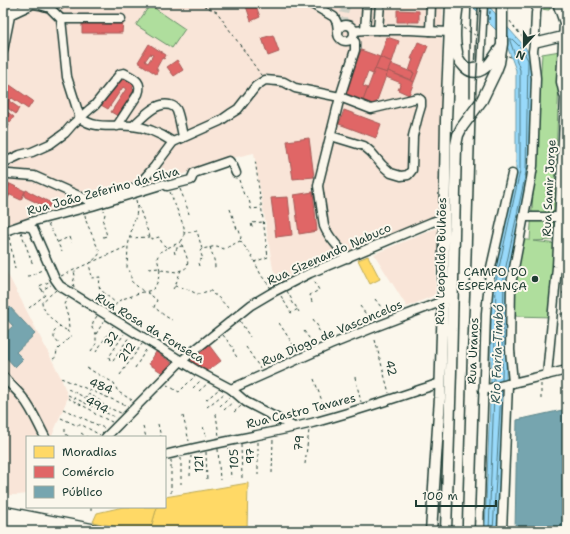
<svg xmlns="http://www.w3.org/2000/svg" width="570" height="534" viewBox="0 0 570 534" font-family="'Shantell Sans',sans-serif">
	<rect width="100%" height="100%" fill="#fbf7ec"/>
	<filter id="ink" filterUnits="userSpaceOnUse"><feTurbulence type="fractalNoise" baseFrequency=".025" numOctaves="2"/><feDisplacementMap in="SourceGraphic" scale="8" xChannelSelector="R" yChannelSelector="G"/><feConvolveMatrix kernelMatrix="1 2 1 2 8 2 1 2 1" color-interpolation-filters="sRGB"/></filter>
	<g filter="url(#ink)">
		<g fill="#f9e5d8">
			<polygon points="3,3 443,3 438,217 280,282 273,269 254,153 232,158 193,171 116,197 3,226"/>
			<polygon points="437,228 438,232 435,295 407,307 374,254 434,229"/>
			<polygon points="3,265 53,362 61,378 68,397 52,436 52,437 27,437 27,494 18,495 3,495"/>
		</g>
		<g fill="#afde9d" stroke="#678e68">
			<polygon points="541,3 552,3 552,5 549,10 540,9"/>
			<polygon points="150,5 185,29 172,48 136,25"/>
			<polygon points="560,51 553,240 533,241 558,244 553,317 513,316 514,284 524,240 530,240 542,54"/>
		</g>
		<polygon fill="#98d9fa" stroke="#689bab" points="469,3 486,3 525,47 532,59 530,173 508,277 506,379 497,531 485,531 491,377 491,281 516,171 516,70 504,38"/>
		<g fill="#ffd966" stroke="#bcaa57">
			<polygon points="368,256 380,279 370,284 358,260"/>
			<polygon points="248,483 247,531 150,531 157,507 165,507 165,497"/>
			<polygon points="123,507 157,507 150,531 138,531 93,522 97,513"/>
		</g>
		<g fill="#e06666" stroke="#a65a57" fill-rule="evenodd">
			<polygon points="245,3 255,3 260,17 251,21"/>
			<polygon points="397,10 419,11 419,22 397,22"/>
			<polygon points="82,21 123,21 122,33 82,33"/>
			<polygon points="273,35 279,52 268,56 262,38"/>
			<polygon points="387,37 399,41 392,62 380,57"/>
			<polygon points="418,42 428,46 414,82 411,80 414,73 409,71 413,59 411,59"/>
			<path d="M149,44L166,55L164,59L162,58L156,69L158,70L156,74L138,62ZM150,54L153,55L148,63L145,61Z"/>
			<polygon points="361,50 380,57 373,74 368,72 363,86 368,88 363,101 344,94"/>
			<polygon points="380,57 392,62 387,73 375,69"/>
			<polygon points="177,60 183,70 174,76 167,67"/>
			<polygon points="391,64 414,73 411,80 388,71"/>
			<polygon points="375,69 387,73 375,106 363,101"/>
			<polygon points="388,71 414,82 409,95 398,90 401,83 386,77"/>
			<polygon points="125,76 136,84 132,88 134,90 129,98 130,98 118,116 111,112 126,89 123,87 108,109 101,105 113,87 119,80 121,81"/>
			<polygon points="4,81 9,85 3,94 3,82"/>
			<polygon points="10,85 33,101 28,109 12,98 9,101 19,108 16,114 6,107 5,110 14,117 10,122 3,117 3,95"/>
			<polygon points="344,110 381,124 376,138 339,124"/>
			<polygon points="3,121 9,125 3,134"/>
			<polygon points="309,138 314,177 293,179 287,141"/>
			<polygon points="5,182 10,184 6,193 10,194 6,203 3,202 3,185"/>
			<polygon points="10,184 25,191 21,200 6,193"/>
			<polygon points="26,190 51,203 48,208 25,197 24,195"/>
			<polygon points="313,192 317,231 299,234 294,195"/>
			<polygon points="288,197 292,235 276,237 271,198"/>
			<polygon points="209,345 221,361 206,372 191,361 190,359 191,357"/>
			<polygon points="156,352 171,362 172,364 164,374 149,364"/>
		</g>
		<g fill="#76a5af" stroke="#5c868a">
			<polygon points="10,307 35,334 16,352 23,359 15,367 3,354 3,335 13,326 3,315 3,313"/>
			<polygon points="567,409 567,531 515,531 517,420"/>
		</g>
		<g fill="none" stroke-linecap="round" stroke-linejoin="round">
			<g stroke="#4f7b83" stroke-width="1">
				<polyline points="494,382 496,281 520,171 520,70 510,41 510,39 512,39 522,49 528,60 526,172 504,276 502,380"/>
				<polyline points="489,531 494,393"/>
				<polyline points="493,531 501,391"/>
			</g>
			<path stroke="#cfd2c7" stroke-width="8" stroke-dasharray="8 4" stroke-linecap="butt" d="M344,25C342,16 344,11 348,3"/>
			<defs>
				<g id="minor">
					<polyline points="310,3 334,17 337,23 338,31"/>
					<path d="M3,18L33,4L40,5L50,8L61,19L67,77L80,118C96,130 113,124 132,126C146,127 161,134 173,142"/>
					<polyline points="61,19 121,19"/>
					<circle cx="346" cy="33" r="8"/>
					<polyline points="365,30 367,3"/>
					<polyline points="378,30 380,3"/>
					<polyline points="354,31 365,30 410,30 449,32"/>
					<polyline points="430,31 431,3"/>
					<polyline points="534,43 567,35"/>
					<polyline points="3,51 10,16 15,3"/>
					<path d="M458,52C454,36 457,19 459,3"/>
					<polyline points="473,67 480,66 483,3"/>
					<path d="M133,126C142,118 156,101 170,105C174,106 176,108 177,111C180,119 181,128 183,136"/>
					<path d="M3,163L20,155L32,152L50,144L65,133L72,125L90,109L95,105L120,74L124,73C133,78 143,81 138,94L117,126"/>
					<polyline points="3,174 9,174 34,176 88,200 136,188 155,166 173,142 220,121 230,114 238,109 256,86 265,80 277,81 284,82 295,88 340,97 371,109 413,99 418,98 421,100 421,106 418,116 413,136 412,170 408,175 401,176 391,173 382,165 371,152 364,146 331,136"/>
					<polyline points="524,217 559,217"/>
					<polyline points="22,226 30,227 33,229 55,279 60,286 199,372 231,389 246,402 294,427"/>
					<polyline points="8,230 34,221 92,206 164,184 167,186 191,180 194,173 229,161 233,166 236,173"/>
					<path d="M348,258C339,247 329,239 324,226L318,186L319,181L340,97L355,50V42L352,39"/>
					<polyline points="547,375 557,267 565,98 563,91 561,82 564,23 557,3"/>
					<path d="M3,376C9,384 17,390 23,398C32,409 38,424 45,437"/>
					<polyline points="513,383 510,350 511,284 531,179 533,166 536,78 533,51 535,37 536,13 538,3"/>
					<polyline points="231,389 330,345 375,327 443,301"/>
					<polyline points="483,390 567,370"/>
					<polyline points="106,437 181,361 251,305 273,292 310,273 432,222 444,218"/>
					<path d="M165,455C214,443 263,435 312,423C355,412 398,397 440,383"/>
					<polyline points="479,531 486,313 490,272 512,174"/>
					<polyline points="502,531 508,384"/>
				</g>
				<g id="major">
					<path d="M451,43C457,59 470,85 489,64C493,60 496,54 500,49"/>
					<polyline points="431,531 440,398 443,301 446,120 451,3"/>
					<polyline points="446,531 451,371 456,145 458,135 462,127 482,100 496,71 499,63 502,44 502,3"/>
				</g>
				<g id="highway">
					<polyline points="3,512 99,531"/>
					<polyline points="3,522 52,531"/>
				</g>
			</defs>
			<use href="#minor" stroke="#1f3d34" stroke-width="11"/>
			<use href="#major" stroke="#1f3d34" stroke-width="13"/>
			<use href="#highway" stroke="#1f3d34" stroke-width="14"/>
			<g stroke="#1f3d34" stroke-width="1" stroke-dasharray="3 3" stroke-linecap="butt">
				<polyline points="198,3 217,12 261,75"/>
				<polyline points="61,10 62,9 91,3"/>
				<polyline points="489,20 491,3"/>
				<path d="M510,21C515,29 521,36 528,41"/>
				<polyline points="463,28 475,35"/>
				<polyline points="508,56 511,57 526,53"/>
				<path d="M239,180L244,195C250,198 250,204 251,209L261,208"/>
				<polyline points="180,189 186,204 189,214"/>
				<polyline points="170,192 184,227 184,233 197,231 202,249 217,246 224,249 240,241"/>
				<path d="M136,200C138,208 137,216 133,223L128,246L127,268L131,273V281L144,292"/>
				<polyline points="138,206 139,207 145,224 150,237 152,237 152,239 159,237 163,245 164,245 167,248 181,242"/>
				<polyline points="230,209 237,229 239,230 241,237 240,240"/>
				<polyline points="85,215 86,221 100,253 97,257 89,264 92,277 91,278 100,277 99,287 105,294 116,303"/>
				<polyline points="48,224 54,235 62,252"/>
				<polyline points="252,227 251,223 263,222"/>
				<polyline points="21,232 33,265"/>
				<polyline points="9,237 12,252 13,259 15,269"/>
				<polyline points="103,237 107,236 103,222 105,214 104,210"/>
				<polyline points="129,238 150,237"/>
				<polyline points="240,241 251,254 261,275 270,287"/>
				<polyline points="58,242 69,237 71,243"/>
				<path d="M210,247C212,254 215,260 215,267L212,268"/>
				<polyline points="175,254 174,250 177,249 177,247 182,246"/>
				<polyline points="254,262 268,257 255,159"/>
				<polyline points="90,263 128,246"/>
				<polyline points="199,266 198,263 200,260 203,259 200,251 202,249"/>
				<polyline points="149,269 159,268"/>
				<polyline points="160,270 157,258 160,252 167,248"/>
				<polyline points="161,270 177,272 181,270"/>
				<path d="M27,276C33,276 37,271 43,270"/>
				<polyline points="61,276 87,264"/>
				<polyline points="175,286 187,289 197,294 199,294 208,291 211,291 214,295 216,295 231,311"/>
				<polyline points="74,287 73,283 75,276 74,271 76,271"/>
				<path d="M173,289L175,286L181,270C184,269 186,269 187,266C190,260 183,249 181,242L182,240L184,237V233"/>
				<polyline points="42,290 39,286 49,282"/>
				<path d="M56,290L42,302C42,312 58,326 66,330"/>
				<polyline points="287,291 292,300 291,301 293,305 295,305 299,312"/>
				<polyline points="147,292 157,300 154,307 165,316 172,320"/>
				<polyline points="562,293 567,293"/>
				<polyline points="281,296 291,313 298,309"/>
				<polyline points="375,299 387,315"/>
				<polyline points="312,302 310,295 319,290 313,279"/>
				<polyline points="360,306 371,321"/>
				<polyline points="29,308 45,295 42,290 51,285"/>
				<path d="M112,311C119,298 120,300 132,296C136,294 140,292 144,292C147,291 151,291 153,289C158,284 159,276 160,270"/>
				<polyline points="560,314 567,314"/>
				<polyline points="313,319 319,328 318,329 326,340"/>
				<polyline points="240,321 250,337"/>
				<polyline points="279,323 298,352"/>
				<polyline points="60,326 54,332 54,338 60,345"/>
				<polyline points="304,331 314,345"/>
				<polyline points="96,334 104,321"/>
				<polyline points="223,335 234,349 233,351 238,359"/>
				<polyline points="375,340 389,393"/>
				<polyline points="246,347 260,368"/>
				<polyline points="91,351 96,344 96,334 92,328 93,322 97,316"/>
				<polyline points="96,352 113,326"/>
				<path d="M53,359L56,357L57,350L72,335L67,331L69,328C68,323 69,318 67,314C66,310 65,307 64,304L68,298"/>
				<polyline points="110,360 109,357 124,334"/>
				<polyline points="113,361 129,337"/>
				<polyline points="87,368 114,383 117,390 120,393 132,400"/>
				<polyline points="135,368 147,348"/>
				<polyline points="120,375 142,344"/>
				<polyline points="355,377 361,402"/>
				<polyline points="61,378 128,406"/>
				<polyline points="314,379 326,412"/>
				<polyline points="541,384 541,402"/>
				<polyline points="167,385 179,392 195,376"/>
				<polyline points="193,388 201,380"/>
				<path d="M68,389L86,398L88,394C94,397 101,400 104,406L121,413"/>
				<polyline points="199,391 207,384"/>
				<polyline points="68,395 117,418"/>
				<polyline points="68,398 93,411 95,414 112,422"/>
				<polyline points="206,400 218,390"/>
				<polyline points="220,406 229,397"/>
				<polyline points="207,407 225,393"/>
				<polyline points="63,409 104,428"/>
				<polyline points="224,410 234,401"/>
				<polyline points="234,412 241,406"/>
				<polyline points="216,414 219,436"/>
				<polyline points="183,416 189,441"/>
				<polyline points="61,418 76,425 82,425 100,435"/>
				<polyline points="158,424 161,437"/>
				<polyline points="143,427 146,437"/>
				<polyline points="203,427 207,438"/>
				<polyline points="65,429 65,434 70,437"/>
				<polyline points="81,433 87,437"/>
				<polyline points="258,442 258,477"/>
				<polyline points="241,445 242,478"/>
				<polyline points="229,448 231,478"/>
				<polyline points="218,449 220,480"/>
				<polyline points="206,452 207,482"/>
				<polyline points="181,458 181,484"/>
				<polyline points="171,460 171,495"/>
				<polyline points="305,464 309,430"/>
				<polyline points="272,473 273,439"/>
				<polyline points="190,476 191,456"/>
				<polyline points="91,511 91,507"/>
			</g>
			<use href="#minor" stroke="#fbf7ec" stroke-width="8"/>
			<use href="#major" stroke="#fbf7ec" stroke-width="10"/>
			<use href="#highway" stroke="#fbf7ec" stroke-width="11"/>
			<g stroke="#1f3d34" stroke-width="1.5">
				<polyline points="470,97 470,36 471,3"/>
				<polyline points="462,531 467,361 471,265 476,86 481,3"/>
			</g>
		</g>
	</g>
	<circle fill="#1f3d34" stroke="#fbf7ec" stroke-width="1.5" cx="535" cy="279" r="4"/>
	<g text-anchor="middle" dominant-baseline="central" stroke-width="4" stroke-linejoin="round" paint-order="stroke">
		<g font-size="12" fill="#1f3d34" stroke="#fbf7ec">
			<text transform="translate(549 188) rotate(-87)">Rua Samir Jorge</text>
			<text transform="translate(103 191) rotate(-15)">Rua João Zeferino da Silva</text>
			<text transform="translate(329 254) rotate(-24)">Rua Sizenando Nabuco</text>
			<text transform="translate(441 261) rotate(-89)">Rua Leopoldo Bulhões</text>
			<text transform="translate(150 328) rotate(31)">Rua Rosa da Fonseca</text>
			<text transform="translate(332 333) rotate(-23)">Rua Diogo de Vasconcelos</text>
			<text transform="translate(111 339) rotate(-57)">32</text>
			<text transform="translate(473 351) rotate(-88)">Rua Uranos</text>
			<text transform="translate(127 352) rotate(-55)">212</text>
			<text transform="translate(391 368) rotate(76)">42</text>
			<text transform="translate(101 386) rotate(22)">484</text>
			<text transform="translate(97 405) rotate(29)">494</text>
			<text transform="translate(301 411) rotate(-14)">Rua Castro Tavares</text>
			<text transform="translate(299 443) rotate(-84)">79</text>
			<text transform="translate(250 456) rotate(-90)">97</text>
			<text transform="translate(234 459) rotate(-92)">105</text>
			<text transform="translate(199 464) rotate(-92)">121</text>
		</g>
		<g font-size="12" fill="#1f3d34" stroke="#fbf7ec" text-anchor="end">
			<text x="527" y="272">CAMPO DO<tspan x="527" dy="14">ESPERANÇA</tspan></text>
		</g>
		<g font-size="13" font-style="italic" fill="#375c5c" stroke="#fbf7ec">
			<text transform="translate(497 354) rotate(-88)">Rio Faria-Timbó</text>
		</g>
	</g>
	<rect width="570" height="534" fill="none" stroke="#fbf7ec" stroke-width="16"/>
	<rect x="8" y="8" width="554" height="518" fill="none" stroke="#1f3d34" stroke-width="1.5" filter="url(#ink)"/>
	<rect x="26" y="436" width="140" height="72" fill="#fbf7ec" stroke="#a3ada2"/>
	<rect x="34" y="446" width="20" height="12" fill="#ffd966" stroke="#a3ada2"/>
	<text x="62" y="456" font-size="12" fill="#1f3d34">Moradias</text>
	<rect x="34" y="466" width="20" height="12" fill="#e06666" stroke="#a3ada2"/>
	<text x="62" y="476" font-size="12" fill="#1f3d34">Comércio</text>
	<rect x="34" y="486" width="20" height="12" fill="#76a5af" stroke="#a3ada2"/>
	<text x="62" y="496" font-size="12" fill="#1f3d34">Público</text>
	<g transform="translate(524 46) rotate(201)" stroke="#fbf7ec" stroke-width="3" paint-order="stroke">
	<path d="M0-3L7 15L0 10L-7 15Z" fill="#1f3d34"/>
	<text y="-6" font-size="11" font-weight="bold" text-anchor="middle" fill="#1f3d34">N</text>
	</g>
	<path d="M416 500v6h80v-6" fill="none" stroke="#1f3d34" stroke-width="2"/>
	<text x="422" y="500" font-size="12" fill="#1f3d34" stroke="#fbf7ec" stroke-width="3" paint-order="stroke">100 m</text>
</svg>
